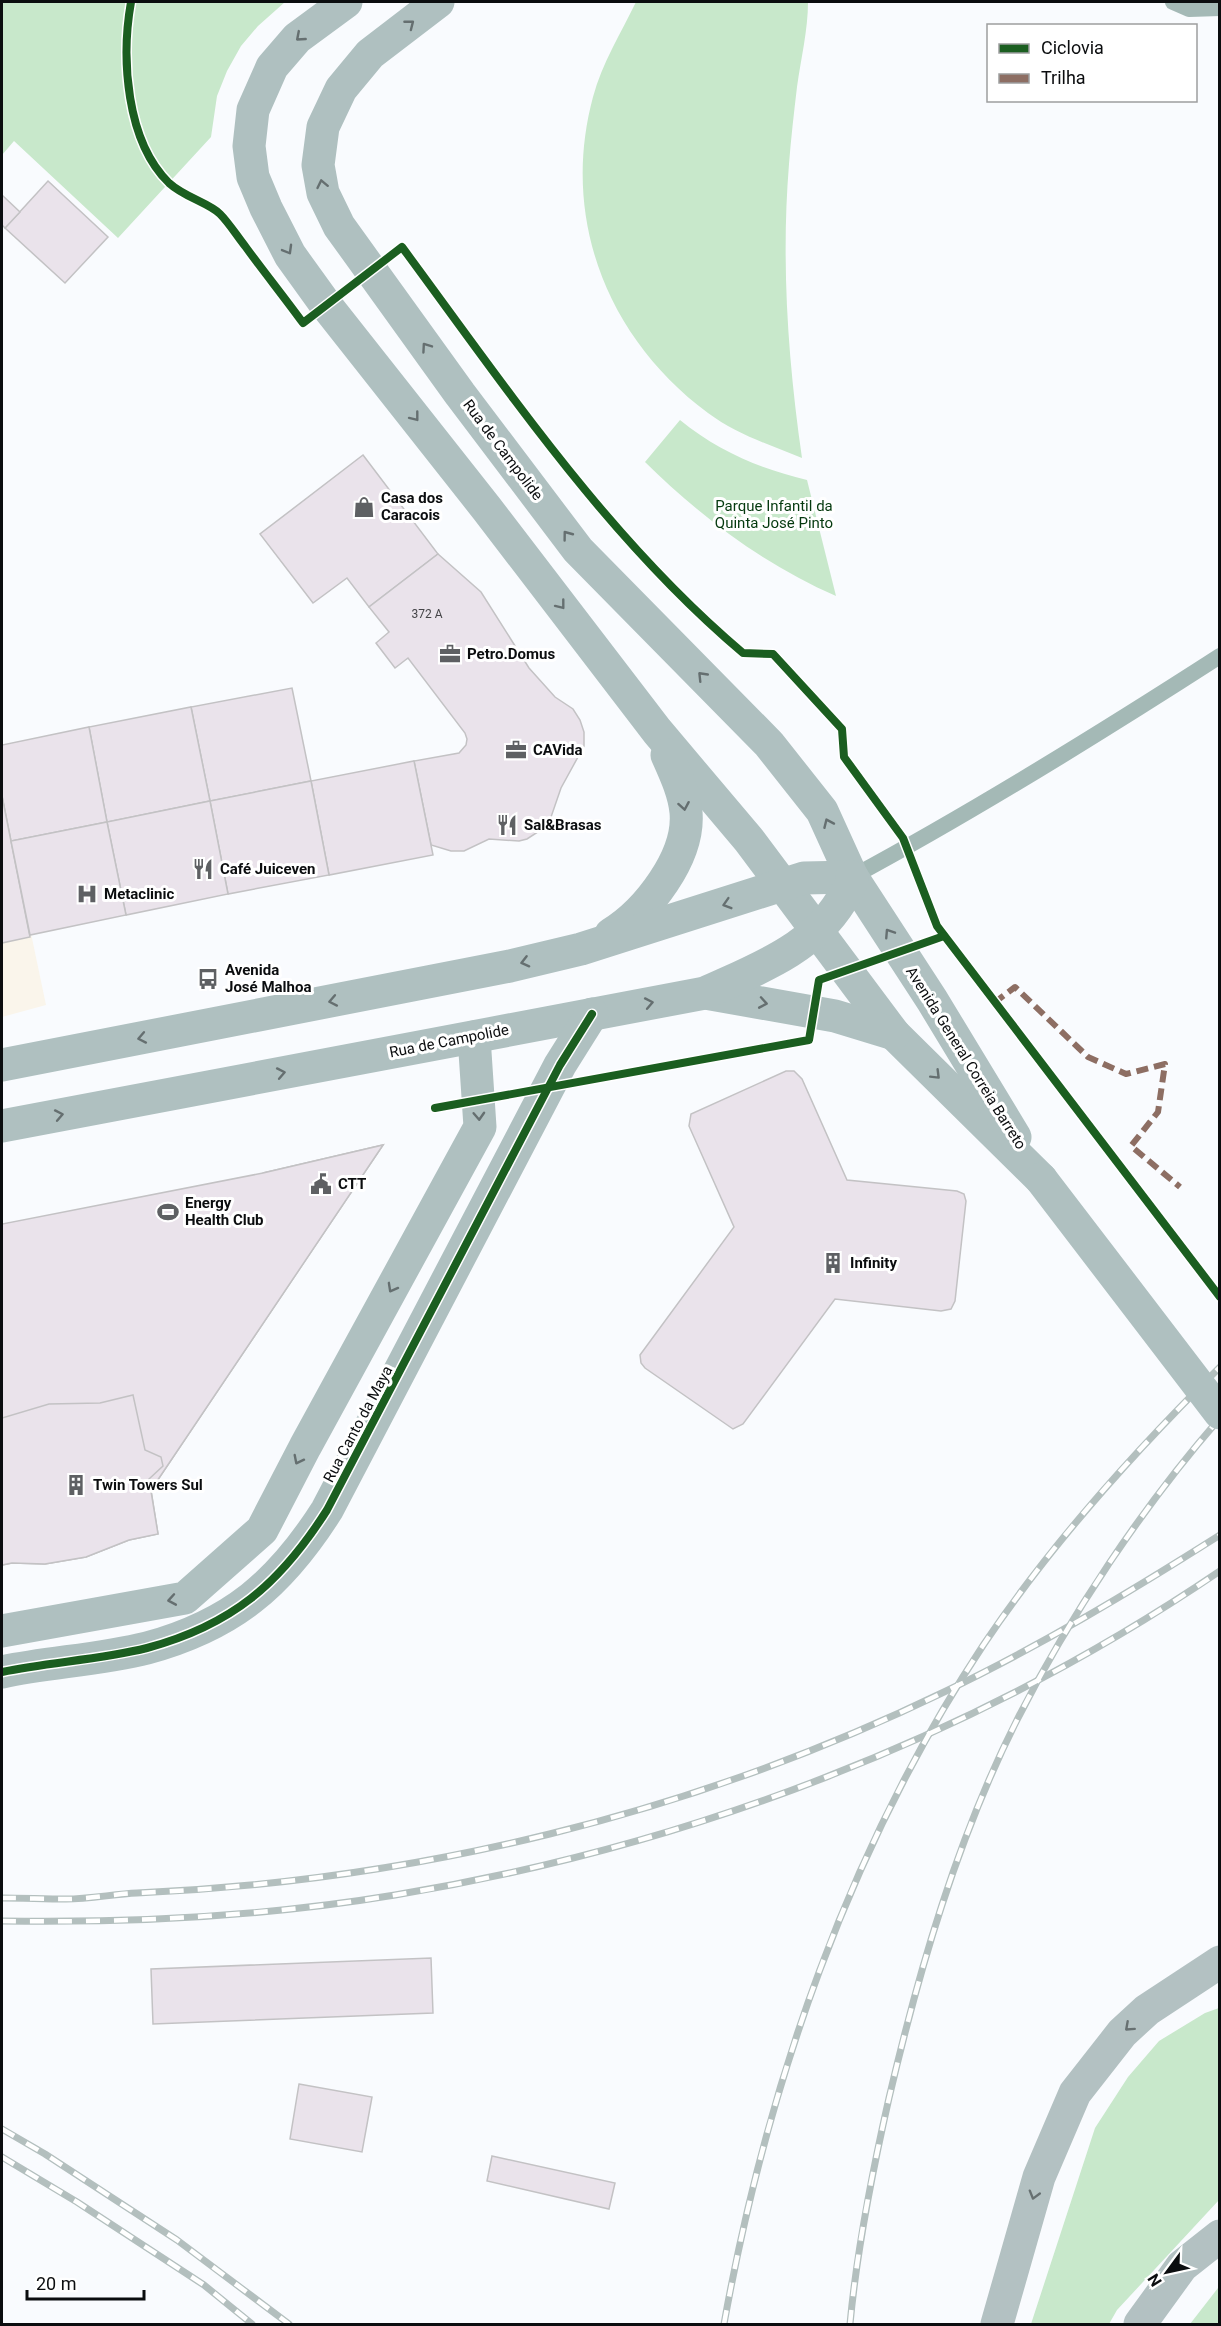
<svg xmlns="http://www.w3.org/2000/svg" width="1221" height="2326" viewBox="0 0 1221 2326" font-family="Roboto,sans-serif">
	<rect width="100%" height="100%" fill="#f9fbfe"/>
	<polygon fill="#faf5eb" points="2,795 46,1005 2,1017"/>
	<g fill="#c8e8cb">
		<polygon points="2,2 285,2 258,26 241,46 227,71 217,96 211,137 118,238 14,141 2,155"/>
		<path d="M636,2H808C808,30 801,58 797,87C794,112 791,138 789,164C781,263 788,360 802,458C770,445 736,434 708,413C608,339 560,219 593,97C602,63 621,33 636,2Z"/>
		<path d="M680,420C718,451 760,469 807,480L836,596C763,564 701,517 645,462Z"/>
		<polygon points="1219,2008 1219,2200 1117,2310 1109,2324 1031,2324 1095,2128 1128,2077 1159,2041 1205,2013"/>
		<polygon points="1219,2286 1219,2324 1190,2324 1218,2288"/>
	</g>
	<g fill="#eae3eb" stroke="#c3c2c4" stroke-width="1.5">
		<polygon points="48,181 108,237 65,283 5,228"/>
		<polygon points="2,195 20,212 5,228 2,225"/>
		<polygon points="363,455 438,554 369,607 347,578 313,603 260,534"/>
		<polygon points="438,554 481,592 529,668 555,697 573,709 580,720 584,732 584,746 561,788 550,820 544,828 527,839 519,841 489,839 464,851 451,851 431,845 414,761 459,753 466,745 467,739 465,733 408,658 395,668 376,643 389,632 369,607"/>
		<polygon points="292,688 311,781 210,801 191,707"/>
		<polygon points="191,707 210,801 107,822 89,727"/>
		<polygon points="89,727 107,822 11,841 2,796 2,745"/>
		<polygon points="414,761 433,855 329,875 311,781"/>
		<polygon points="311,781 329,875 228,894 210,801"/>
		<polygon points="2,796 30,937 2,943"/>
		<polygon points="210,801 228,894 126,915 107,822"/>
		<polygon points="107,822 126,915 30,935 11,841"/>
		<polygon points="786,1071 794,1071 802,1079 847,1180 957,1191 964,1194 966,1201 955,1301 951,1309 941,1311 835,1299 743,1424 733,1429 645,1368 641,1363 640,1355 734,1227 689,1126 691,1114"/>
		<polygon points="383,1145 151,1490 149,1479 163,1466 161,1457 145,1450 133,1395 100,1403 250,1177 257,1182 263,1173"/>
		<polygon points="383,1145 151,1490 158,1534 129,1540 86,1557 45,1564 12,1563 2,1565 2,1224 263,1173"/>
		<polygon points="133,1395 145,1450 161,1457 163,1466 149,1479 158,1534 129,1540 86,1557 45,1564 12,1563 2,1565 2,1418 49,1404 100,1403"/>
		<polygon points="431,1958 433,2013 153,2024 151,1969"/>
		<polygon points="299,2084 372,2097 362,2152 290,2139"/>
		<polygon points="492,2156 615,2183 609,2209 487,2181"/>
	</g>
	<g fill="none" stroke-linecap="round" stroke-linejoin="round">
		<g stroke="#a4b9b6" stroke-width="16">
			<polyline points="1173,2 1189,9 1220,8"/>
			<path d="M852,877C978,809 1099,734 1220,656"/>
		</g>
		<g stroke="#afc0c0" stroke-width="33">
			<polyline points="346,2 297,38 272,67 253,110 249,146 253,177 266,208 290,255 326,305 487,509 657,731 749,840 894,1034 1041,1179"/>
			<polyline points="438,2 370,54 341,89 323,127 318,165 323,193 339,226 460,394 578,550 769,744 822,811 852,877 932,1000 1015,1137"/>
			<path d="M611,934C647,912 690,857 686,812C684,792 675,773 667,755"/>
			<polyline points="705,993 835,1016 894,1034"/>
			<polyline points="2,1065 510,966 581,949 804,878 852,877"/>
			<path d="M2,1126L705,993C755,970 811,950 841,901C846,893 852,886 852,877"/>
			<polyline points="2,1631 185,1598 262,1530 305,1447 480,1127 474,1037"/>
			<path d="M2,1672C49,1662 99,1660 147,1648C232,1625 280,1584 327,1510L560,1065L592,1014"/>
		</g>
		<g stroke="#b3c1c2" stroke-width="33">
			<polyline points="997,2324 1039,2177 1075,2093 1122,2033 1147,2010 1220,1962"/>
			<polyline points="1140,2324 1182,2266 1220,2236"/>
		</g>
		<defs>
			<g id="rail">
				<path d="M2,1898C23,1898 45,1899 66,1899C90,1899 114,1894 137,1893C416,1881 692,1814 944,1692C1040,1646 1130,1592 1220,1535"/>
				<path d="M2,1921C130,1923 268,1916 395,1895C687,1847 974,1738 1220,1571"/>
				<polyline points="2,2129 45,2154 177,2240 289,2324"/>
				<polyline points="2,2157 77,2202 204,2285 252,2324"/>
				<path d="M724,2324C767,2085 849,1848 984,1644C1051,1544 1134,1452 1220,1367"/>
				<path d="M850,2324C857,2248 872,2173 889,2098C919,1970 957,1839 1017,1720C1069,1617 1143,1506 1220,1418"/>
			</g>
		</defs>
		<use href="#rail" stroke="#b3bfbe" stroke-width="7"/>
		<use href="#rail" stroke="#fff" stroke-width="4.5" stroke-dasharray="14" stroke-linecap="butt"/>
		<polyline stroke="#afc0c0" stroke-width="33" points="1041,1179 1220,1413"/>
		<polyline stroke="#8d6e63" stroke-width="6" stroke-dasharray="12 6" stroke-linecap="butt" points="994,1003 1015,987 1088,1057 1126,1074 1165,1064 1158,1112 1131,1146 1180,1187"/>
		<defs>
			<g id="cycleway">
				<path d="M131,2C121,58 126,141 169,183C184,197 209,203 220,214C229,223 237,236 245,246C264,272 284,297 303,323L402,247C507,389 608,539 743,653L773,654L842,729L844,757L903,838L937,926L1220,1297"/>
				<polyline points="435,1108 809,1040 819,980 944,936"/>
				<path d="M2,1672C49,1662 99,1660 147,1648C232,1625 280,1584 327,1510L560,1065L592,1014"/>
			</g>
		</defs>
		<use href="#cycleway" stroke="#fff" stroke-width="11"/>
		<use href="#cycleway" stroke="#1b5e20" stroke-width="8"/>
	</g>
	<defs><path id="oneway-chevron" d="M-2-3.5L2.5 0L-2 3.5" fill="none" stroke-width="1.6" stroke-linecap="round" stroke-linejoin="round" transform="scale(1.5)"/></defs>
	<g stroke="#656f70">
		<use href="#oneway-chevron" transform="translate(410 24) rotate(-38)"/>
		<use href="#oneway-chevron" transform="translate(300 37) rotate(139)"/>
		<use href="#oneway-chevron" transform="translate(322 184) rotate(-102)"/>
		<use href="#oneway-chevron" transform="translate(288 250) rotate(60)"/>
		<use href="#oneway-chevron" transform="translate(426 347) rotate(-125)"/>
		<use href="#oneway-chevron" transform="translate(415 417) rotate(52)"/>
		<use href="#oneway-chevron" transform="translate(567 535) rotate(-127)"/>
		<use href="#oneway-chevron" transform="translate(561 605) rotate(52)"/>
		<use href="#oneway-chevron" transform="translate(702 676) rotate(-134)"/>
		<use href="#oneway-chevron" transform="translate(684 806) rotate(80)"/>
		<use href="#oneway-chevron" transform="translate(828 823) rotate(-114)"/>
		<use href="#oneway-chevron" transform="translate(727 904) rotate(163)"/>
		<use href="#oneway-chevron" transform="translate(889 933) rotate(-123)"/>
		<use href="#oneway-chevron" transform="translate(525 962) rotate(166)"/>
		<use href="#oneway-chevron" transform="translate(333 1001) rotate(169)"/>
		<use href="#oneway-chevron" transform="translate(649 1003) rotate(-11)"/>
		<use href="#oneway-chevron" transform="translate(763 1003) rotate(10)"/>
		<use href="#oneway-chevron" transform="translate(142 1038) rotate(169)"/>
		<use href="#oneway-chevron" transform="translate(281 1073) rotate(-11)"/>
		<use href="#oneway-chevron" transform="translate(936 1075) rotate(45)"/>
		<use href="#oneway-chevron" transform="translate(59 1115) rotate(-11)"/>
		<use href="#oneway-chevron" transform="translate(479 1116) rotate(87)"/>
		<use href="#oneway-chevron" transform="translate(392 1288) rotate(119)"/>
		<use href="#oneway-chevron" transform="translate(298 1460) rotate(117)"/>
		<use href="#oneway-chevron" transform="translate(172 1600) rotate(170)"/>
	</g>
	<g stroke="#677071">
		<use href="#oneway-chevron" transform="translate(1129 2027) rotate(138)"/>
		<use href="#oneway-chevron" transform="translate(1034 2195) rotate(106)"/>
	</g>
	<defs>
		<symbol id="shop-bare" viewBox="-9 -9 18 18"><path d="M-5-2.5h2.3a2.7 3.5 0 0 1 5.4 0H5L5.5 6h-11ZM-1.5-2.5h3a1.5 2.3 0 0 0-3 0Z" fill="#5e6063" stroke="#fff" stroke-width="2.5" paint-order="stroke"/></symbol>
		<symbol id="office-bare" viewBox="-9 -9 18 18"><path d="M-6-3h4V-5.5h4V-3h4V5H-6ZM-1-4.5V-3h2v-1.5ZM-6 0V1H6V0Z" fill="#5e6063" stroke="#fff" stroke-width="2.5" paint-order="stroke"/></symbol>
		<symbol id="restaurant-bare" viewBox="-9 -9 18 18"><path d="M-5-6h1v4h1v-4h1v4h1v-4h1v5L-1.5 .5V6h-2V.5L-5-1ZM5-6V6H3V1.5H1.5Q1.5-4 5-6Z" fill="#5e6063" stroke="#fff" stroke-width="2.5" paint-order="stroke"/></symbol>
		<symbol id="hospital-bare" viewBox="-9 -9 18 18"><path d="M-5-5h3v3.5h4V-5h3V5h-3V1.5h-4V5h-3Z" fill="#5e6063" stroke="#fff" stroke-width="2.5" paint-order="stroke"/></symbol>
		<symbol id="bus-bare" viewBox="-9 -9 18 18"><path d="M-5-6H5V4H4V6H2V4H-2V6H-4V4H-5ZM-3.5-4V0h7V-4ZM-3.5 1.2v1.5H-2V1.2ZM2 1.2v1.5H3.5V1.2Z" fill="#5e6063" stroke="#fff" stroke-width="2.5" paint-order="stroke"/></symbol>
		<symbol id="civic-bare" viewBox="-9 -9 18 18"><path d="M-.6-6.5H3V-4.5H.6V-3L4-1V1h2V6H-6V1h2V-1L-.6-3ZM-1.2 2.5V6h2.4V2.5Z" fill="#5e6063" stroke="#fff" stroke-width="2.5" paint-order="stroke"/></symbol>
		<symbol id="stadium-bare" viewBox="-9 -9 18 18"><path d="M0-5a6.5 5 0 1 0 0 10a6.5 5 0 1 0 0-10ZM-3.5-1.8h7v3.6h-7Z" fill="#5e6063" stroke="#fff" stroke-width="2.5" paint-order="stroke"/></symbol>
		<symbol id="building-bare" viewBox="-9 -9 18 18"><path d="M-4-6H4V6H1V3H-1V6H-4ZM-2.5-4.3h1.7v1.8h-1.7ZM.8-4.3h1.7v1.8H.8ZM-2.5-1h1.7V.8h-1.7ZM.8-1h1.7V.8H.8Z" fill="#5e6063" stroke="#fff" stroke-width="2.5" paint-order="stroke"/></symbol>
	</defs>
	<g fill-rule="evenodd">
		<use href="#shop-bare" x="349" y="492" width="30" height="30"/>
		<use href="#office-bare" x="435" y="639" width="30" height="30"/>
		<use href="#office-bare" x="501" y="735" width="30" height="30"/>
		<use href="#restaurant-bare" x="492" y="810" width="30" height="30"/>
		<use href="#restaurant-bare" x="188" y="854" width="30" height="30"/>
		<use href="#hospital-bare" x="72" y="879" width="30" height="30"/>
		<use href="#bus-bare" x="193" y="964" width="30" height="30"/>
		<use href="#civic-bare" x="306" y="1169" width="30" height="30"/>
		<use href="#stadium-bare" x="153" y="1197" width="30" height="30"/>
		<use href="#building-bare" x="818" y="1248" width="30" height="30"/>
		<use href="#building-bare" x="61" y="1470" width="30" height="30"/>
	</g>
	<g text-anchor="middle" dominant-baseline="central" stroke-width="6" stroke-linejoin="round" paint-order="stroke">
		<g font-size="12" fill="#444447">
			<text x="427" y="614">372 A</text>
		</g>
		<g font-size="15" fill="#0b0d0f" stroke="#fff">
			<text transform="translate(503 450) rotate(53)">Rua de Campolide</text>
			<text transform="translate(449 1041) rotate(-11)">Rua de Campolide</text>
			<text transform="translate(966 1058) rotate(58)">Avenida General Correia Barreto</text>
			<text transform="translate(358 1424) rotate(-62)">Rua Canto da Maya</text>
		</g>
		<g font-size="15" font-weight="bold" fill="#0b0d0f" stroke="#fff" text-anchor="start">
			<text x="381" y="498">Casa dos<tspan x="381" dy="17">Caracois</tspan></text>
			<text x="467" y="654">Petro.Domus</text>
			<text x="533" y="750">CAVida</text>
			<text x="524" y="825">Sal&amp;Brasas</text>
			<text x="220" y="869">Café Juiceven</text>
			<text x="104" y="894">Metaclinic</text>
			<text x="225" y="970">Avenida<tspan x="225" dy="17">José Malhoa</tspan></text>
			<text x="338" y="1184">CTT</text>
			<text x="185" y="1203">Energy<tspan x="185" dy="17">Health Club</tspan></text>
			<text x="850" y="1263">Infinity</text>
			<text x="93" y="1485">Twin Towers Sul</text>
		</g>
		<g font-size="15" fill="#053a0f" stroke="#fff">
			<text x="774" y="506">Parque Infantil da<tspan x="774" dy="17">Quinta José Pinto</tspan></text>
		</g>
	</g>
	<rect width="1221" height="2326" fill="none" stroke="#0b0d0f" stroke-width="6"/>
	<rect x="987" y="24" width="210" height="78" fill="#ffffff" stroke="#9d9e9f" stroke-width="1.5"/>
	<rect x="999" y="44" width="30" height="9" fill="#1b5e20" stroke="#9d9e9f" stroke-width="1.5"/>
	<text x="1041" y="54" font-size="18" fill="#0b0d0f">Ciclovia</text>
	<rect x="999" y="74" width="30" height="9" fill="#8d6e63" stroke="#9d9e9f" stroke-width="1.5"/>
	<text x="1041" y="84" font-size="18" fill="#0b0d0f">Trilha</text>
	<g transform="translate(1167 2272) rotate(237)" stroke="#ffffff" stroke-width="4.5" paint-order="stroke">
	<path d="M0-4.5L10 22L0 15L-10 22Z" fill="#0b0d0f"/>
	<text y="-9" font-size="16" font-weight="bold" text-anchor="middle" fill="#0b0d0f">N</text>
	</g>
	<path d="M27 2290v9h117v-9" fill="none" stroke="#0b0d0f" stroke-width="3"/>
	<text x="36" y="2290" font-size="18" fill="#0b0d0f" stroke="#ffffff" stroke-width="4.5" paint-order="stroke">20 m</text>
</svg>
